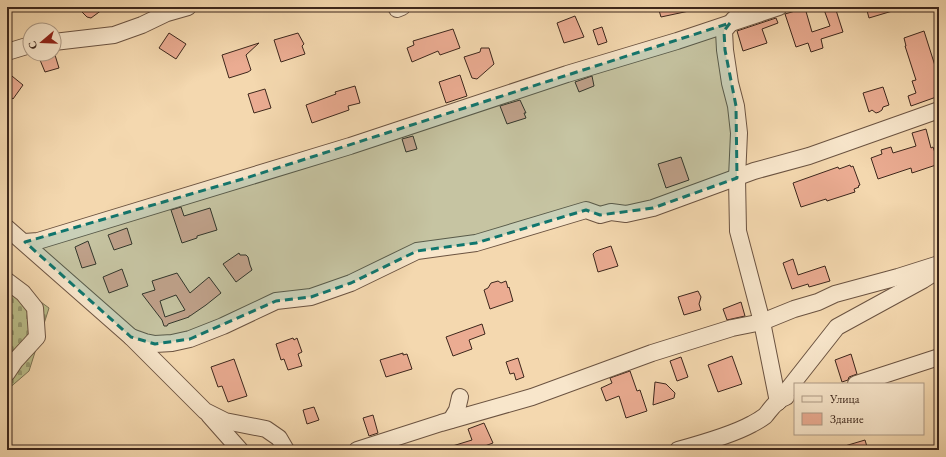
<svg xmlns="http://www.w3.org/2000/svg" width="946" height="457" viewBox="0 0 946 457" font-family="'EB Garamond',serif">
	<defs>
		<pattern id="cemetery-stones" width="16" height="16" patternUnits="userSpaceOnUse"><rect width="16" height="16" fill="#bbbf8b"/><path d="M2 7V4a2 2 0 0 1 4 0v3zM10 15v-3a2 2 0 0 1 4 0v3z" fill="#999b71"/></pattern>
	</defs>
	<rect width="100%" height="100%" fill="#f4d8af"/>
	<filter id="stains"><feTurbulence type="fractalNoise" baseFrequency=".005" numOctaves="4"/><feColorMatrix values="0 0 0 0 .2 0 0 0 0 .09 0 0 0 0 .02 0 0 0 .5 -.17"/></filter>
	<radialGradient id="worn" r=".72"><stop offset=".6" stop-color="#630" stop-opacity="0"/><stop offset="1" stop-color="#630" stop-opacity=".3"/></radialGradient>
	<polygon fill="url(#cemetery-stones)" stroke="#7c7354" points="7,277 49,308 29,371 7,390"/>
	<g fill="#ebac92" stroke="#3d271c" fill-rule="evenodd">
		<polygon points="77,7 106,7 91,18 87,17"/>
		<polygon points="658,7 688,7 689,11 661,17"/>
		<polygon points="823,7 835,7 843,32 821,39 823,48 811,52 808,43 796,47 785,14 805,8 812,32 830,26"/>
		<polygon points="866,7 898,7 899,9 869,18"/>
		<polygon points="575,16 584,37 564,43 557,23"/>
		<polygon points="776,18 778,23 762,29 767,43 743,51 737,31"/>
		<polygon points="602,27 607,42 598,45 593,30"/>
		<polygon points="453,29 460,48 440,55 438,51 412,62 407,48 414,45 413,41"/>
		<polygon points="924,31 937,72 939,71 939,96 911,106 908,96 916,93 912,81 916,80 905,46 906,46 904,38"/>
		<polygon points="169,33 186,44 176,59 159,48"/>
		<polygon points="298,33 304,44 302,46 305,54 281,62 274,40"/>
		<polygon points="259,43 246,55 251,70 248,72 229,78 222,55"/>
		<polygon points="481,48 489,48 494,64 477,79 472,78 464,57 480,52"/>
		<polygon points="55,55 59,68 45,72 40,60"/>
		<polygon points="7,72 23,85 13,99 7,94"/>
		<polygon points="460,75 467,96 446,103 439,82"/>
		<polygon points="592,76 594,86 579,92 575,82"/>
		<polygon points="355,86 360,103 348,106 349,110 312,123 306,105 336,94 335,92"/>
		<polygon points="883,87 889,105 883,107 882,110 879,112 876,113 872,110 869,112 863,93"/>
		<polygon points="265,89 271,108 254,113 248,94"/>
		<polygon points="520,100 526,113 524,113 526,118 507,124 500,106"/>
		<polygon points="926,129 931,148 933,147 939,164 912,173 911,168 878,179 871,158 882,154 881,150 891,147 893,153 916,146 912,133"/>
		<polygon points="413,136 417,149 406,152 402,139"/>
		<polygon points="681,157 689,180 666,188 658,164"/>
		<polygon points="850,165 851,167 853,166 860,185 858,186 859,187 854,189 855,192 827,201 826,199 801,207 793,183 838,167 839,169"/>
		<polygon points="181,207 184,216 210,208 217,230 197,236 197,238 182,243 171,210"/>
		<polygon points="127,228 132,244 114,250 108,235"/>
		<polygon points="88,241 96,264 82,268 75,247"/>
		<polygon points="611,246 618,266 598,272 593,254 596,251"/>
		<polygon points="239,253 240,255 246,255 248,257 250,265 252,270 236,282 223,264"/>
		<polygon points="793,259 798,275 825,266 830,281 809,287 808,284 792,289 783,263"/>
		<polygon points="122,269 128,286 109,293 103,277"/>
		<path d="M177,273L190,293L209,277L221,293L206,305L190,316H189V317L168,324L167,326H164L162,320L142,294L155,290L152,281ZM176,295L185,310L165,317L160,301Z"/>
		<polygon points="498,281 501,283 506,281 508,288 509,287 513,301 490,309 484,290 488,288 491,283"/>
		<polygon points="698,291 701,297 699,304 701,310 684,315 678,297"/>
		<polygon points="741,302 745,316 727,320 723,309"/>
		<polygon points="482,324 485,334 469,340 472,349 453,356 446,337"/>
		<polygon points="293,338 294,340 297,338 302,352 298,354 302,366 288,370 284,359 281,360 276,344"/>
		<polygon points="403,353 403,355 407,354 412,369 386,377 380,360"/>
		<polygon points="851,354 857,374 849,377 848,380 842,382 835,360"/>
		<polygon points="732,356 742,384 718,392 708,365"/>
		<polygon points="681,357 688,377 677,381 670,361"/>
		<polygon points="518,358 524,377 516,380 514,373 510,374 506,362"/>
		<polygon points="234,359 247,396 228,402 222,386 218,387 211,367"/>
		<polygon points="630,371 637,391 640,390 647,411 626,418 619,396 606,401 601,388 612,383 610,378"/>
		<polygon points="655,382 666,384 675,393 674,398 653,405"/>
		<polygon points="314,407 319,420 307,424 303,410"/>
		<polygon points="373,415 378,433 369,436 363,418"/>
		<polygon points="484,423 493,443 474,450 447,450 446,448 472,440 468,429"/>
		<polygon points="865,440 868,450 838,450 838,448"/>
	</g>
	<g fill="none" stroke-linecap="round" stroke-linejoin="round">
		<defs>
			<g id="minor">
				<polyline points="397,9 402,7"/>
				<polyline points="734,19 724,31 725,50 730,83 736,106 739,133 737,178 738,231 762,322 778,402"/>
				<polyline points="54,42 114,35 142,25 167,13 188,7"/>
				<polyline points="7,52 30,45"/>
				<polyline points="7,228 131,337 205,411 225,421 266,429 279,438 286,450"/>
				<polyline points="25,242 38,241 350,146 567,74 677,41 779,7"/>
				<polyline points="7,281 23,293 35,308 37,337 15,361 7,373"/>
				<polyline points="131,337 145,342 155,344 172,343 190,339 223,326 276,301 311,297 351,283 417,251 476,243 586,210 600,215 611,212 626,214 653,208 754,171 809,156 939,110"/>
				<polyline points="856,384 939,357"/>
				<polyline points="778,402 837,327 923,280 937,271"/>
				<polyline points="209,415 240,450"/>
				<polyline points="451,420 457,410 460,397"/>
				<polyline points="357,450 441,423 532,397 652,353 732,328 762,322 794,309 818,302 835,294 898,277 939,264"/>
				<path d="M678,450C700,444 732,435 752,424C756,422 761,419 765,416C771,409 776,400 786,397"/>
			</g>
		</defs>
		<use href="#minor" stroke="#6b5341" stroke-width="18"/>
		<use href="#minor" stroke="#f8e6cb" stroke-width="16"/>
	</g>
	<path fill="#0f766e" fill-opacity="0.2" stroke="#0f766e" stroke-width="3" stroke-dasharray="8 5" stroke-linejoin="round" d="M730,23L724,31L725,50L736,106L737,178L653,208L600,215L586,210L476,243L417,251L351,283L311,297L276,301L190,339L155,344L131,337L25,242L246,178Z"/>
	<rect width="946" height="457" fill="none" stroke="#f4d8af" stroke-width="24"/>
	<rect x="8" y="8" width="930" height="441" fill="none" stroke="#3d271c" stroke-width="2"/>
	<rect x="12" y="12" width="922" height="433" fill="none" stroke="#3d271c"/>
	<rect x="794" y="383" width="130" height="52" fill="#f8e6cb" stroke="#ad9a85"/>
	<rect x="802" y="396" width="20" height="6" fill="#f8e6cb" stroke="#ad9a85"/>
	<text x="830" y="403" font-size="12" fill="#3d271c">Улица</text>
	<rect x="802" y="413" width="20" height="12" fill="#ebac92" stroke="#ad9a85"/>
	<text x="830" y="423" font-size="12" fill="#3d271c">Здание</text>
	<g transform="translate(42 42) rotate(251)"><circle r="19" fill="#f8e6cb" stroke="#ad9a85"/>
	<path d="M0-3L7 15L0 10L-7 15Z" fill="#8f2418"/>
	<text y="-6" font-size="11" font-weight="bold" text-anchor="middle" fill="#3d271c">С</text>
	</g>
	<rect width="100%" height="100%" filter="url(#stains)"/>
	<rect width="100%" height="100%" fill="url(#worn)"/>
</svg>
